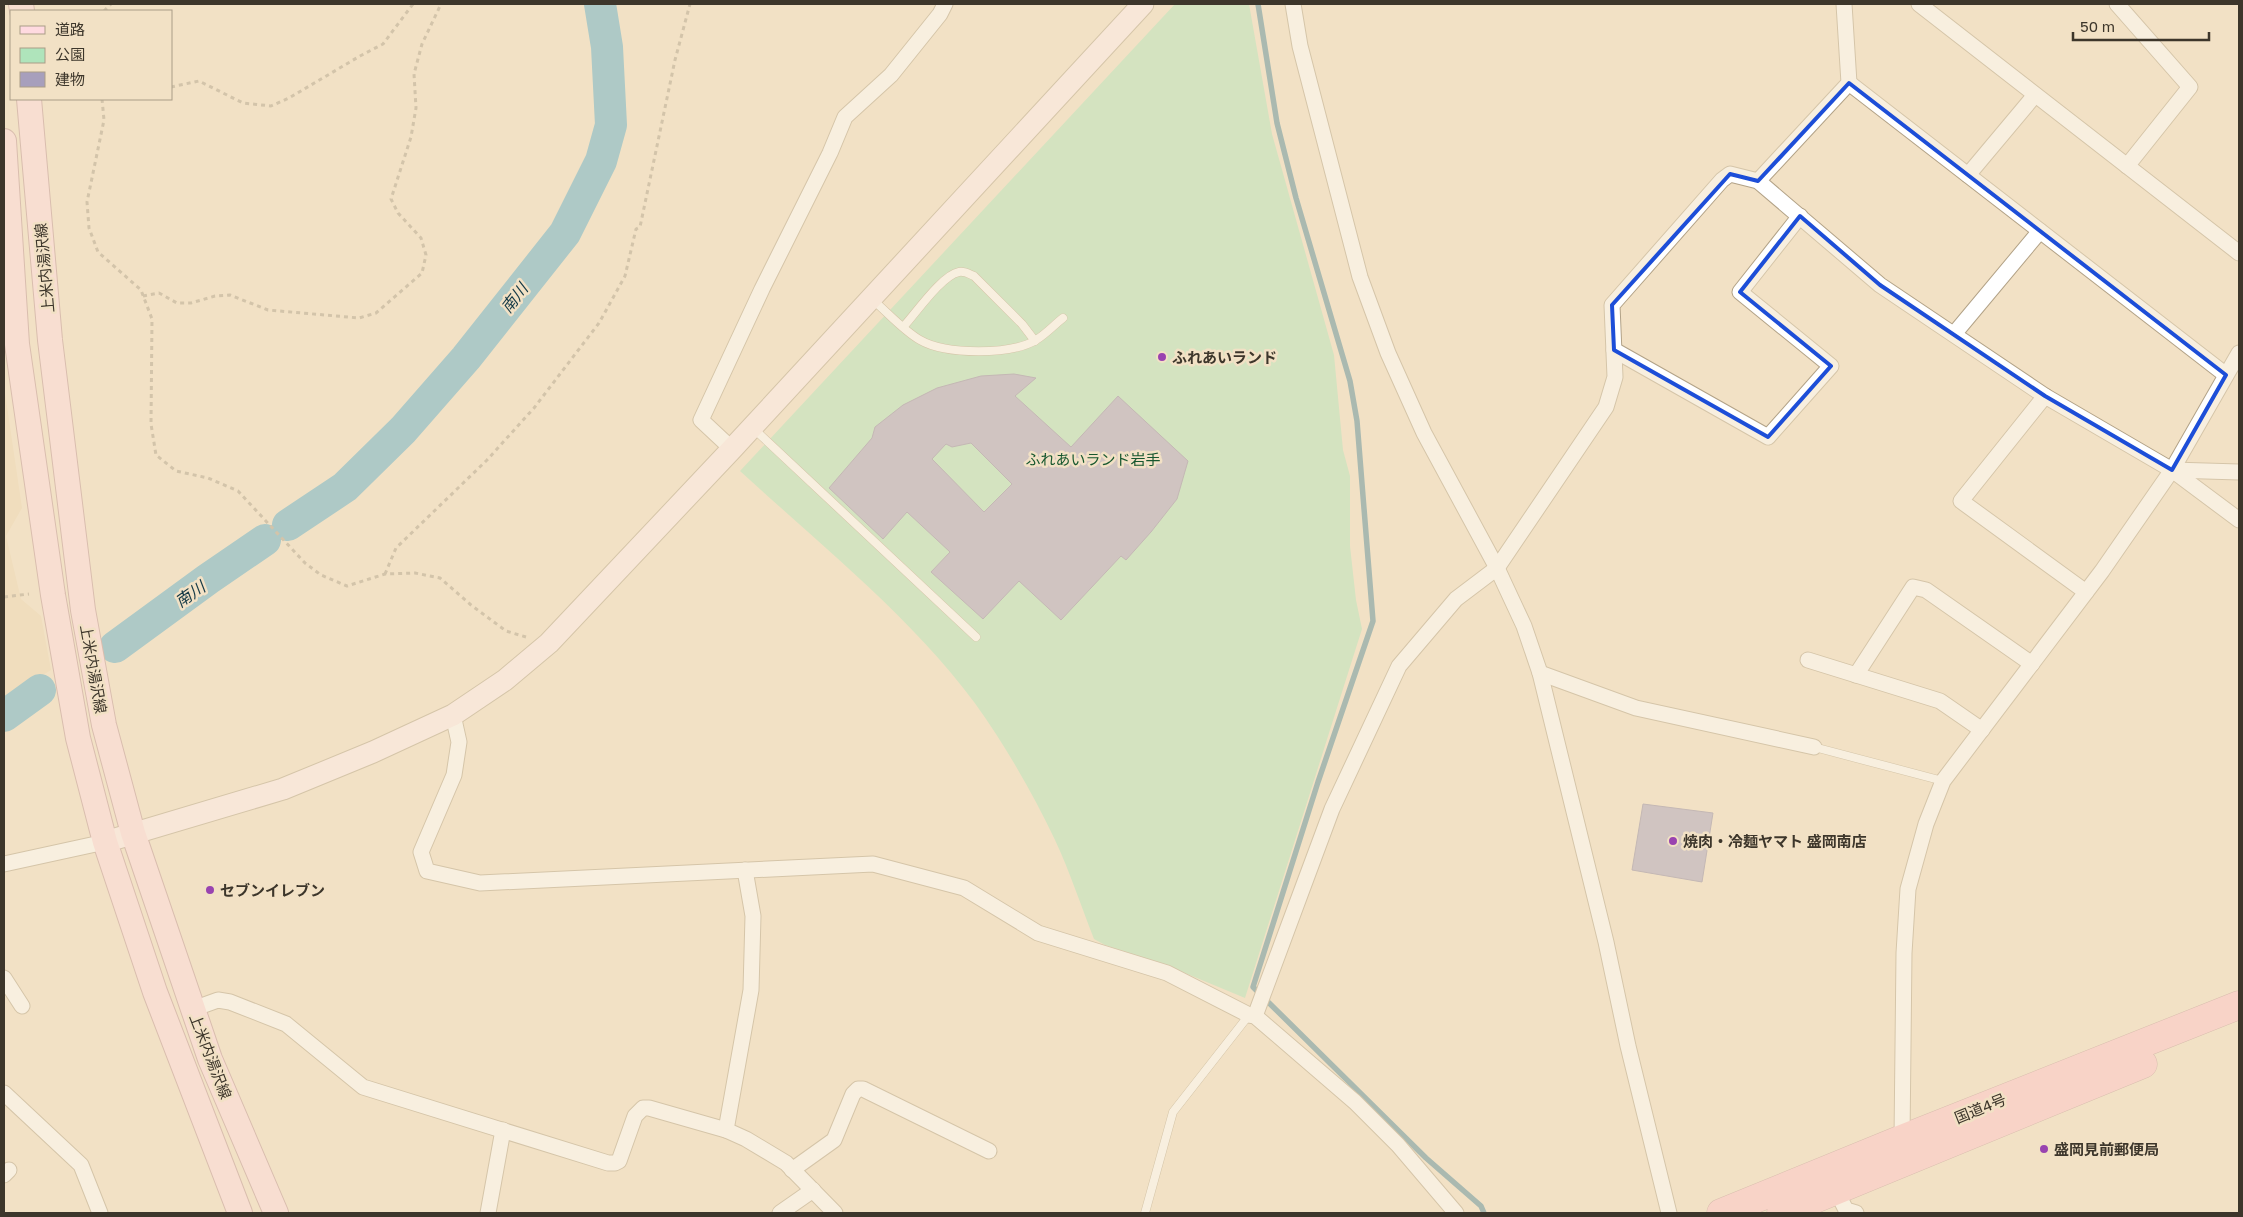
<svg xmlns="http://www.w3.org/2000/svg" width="2243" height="1217" viewBox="0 0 2243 1217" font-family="'Golos Text','Noto Sans JP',sans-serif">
	<rect width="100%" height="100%" fill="#f2e1c5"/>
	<polygon fill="#edd7b4" points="4,386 22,508 6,536 21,599 41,616 51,670 4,699"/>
	<path fill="#afe4bb" d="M1175,4H1249L1272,134L1334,355L1343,450L1350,476V546L1356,600L1362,629L1245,998L1168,966L1105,945L1094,939C1081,906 1070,872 1055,840C1038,804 1018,768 996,734C934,635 826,550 740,471Z"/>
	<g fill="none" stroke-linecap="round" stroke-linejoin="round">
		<polyline stroke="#528898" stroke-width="5.5" points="1258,4 1277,123 1296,198 1350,381 1357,421 1373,621 1318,782 1253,987 1426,1158 1481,1206 1484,1213"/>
		<g stroke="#5babc7" stroke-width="32">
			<polyline points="288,525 345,487 403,430 466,358 565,233 601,161 611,125 607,47 600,4"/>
			<polyline points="115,647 208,579 265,540"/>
			<polyline points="4,716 40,690"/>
		</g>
	</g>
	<g fill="#a79fbc" stroke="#8c85a1" fill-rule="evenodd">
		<path d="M1014,374L1036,378L1015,396L1071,447L1118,396L1188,461L1177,499L1151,532L1126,560L1121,556L1061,620L1019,581L983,619L931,572L950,552L907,512L883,539L829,488L872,438L875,427L903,405L937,388L981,376ZM971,443L1012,484L984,512L932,459L946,444L952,447Z"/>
		<polygon points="1643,804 1713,813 1702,882 1632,870"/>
	</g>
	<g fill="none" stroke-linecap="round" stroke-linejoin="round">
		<defs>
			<g id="lane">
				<path d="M873,300C887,312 904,331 920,340C946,355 1011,355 1036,340C1046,334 1054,325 1063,318"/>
				<path d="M904,326C916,313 942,275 959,272C965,271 969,274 974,276L1022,324L1035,341"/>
				<polyline points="753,428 976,637"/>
				<polyline points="1814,747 1943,781"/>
				<polyline points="1145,1213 1173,1112 1249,1015"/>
			</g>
			<g id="street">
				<polyline points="1293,4 1300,46 1360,277 1388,353 1424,433 1497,568 1524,626 1540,673 1606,942 1628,1046 1669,1213"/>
				<polyline points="1919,4 2239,253"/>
				<polyline points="2117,4 2190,87 2127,166"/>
				<polyline points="1849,83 2226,375"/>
				<polyline points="1968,175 2035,95"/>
				<polyline points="1758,181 1849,83 1844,4"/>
				<polyline points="1954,334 2040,231"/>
				<polyline points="1614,350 1768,437 1831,366 1740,292 1800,216"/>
				<polyline points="2045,396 1961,501 2086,592"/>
				<polyline points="732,449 701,420 762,289 830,153 845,117 891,75 940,14 945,4"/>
				<polyline points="2172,470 2239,472"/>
				<polyline points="1808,660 1940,701 1982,730"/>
				<polyline points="1540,673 1636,708 1814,747"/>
				<polyline points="1856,675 1913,587 1926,590 2032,664"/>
				<polyline points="453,715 459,742 454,775 421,852 427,871 480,883 873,864 964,888 1038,933 1167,973 1249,1015 1255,1016 1355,1102 1398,1145 1456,1213"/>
				<polyline points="4,864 105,842"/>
				<polyline points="745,870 753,916 751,990 726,1130 746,1139 786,1163 835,1213"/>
				<polyline points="4,978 22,1006"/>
				<polyline points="193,1009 218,1000 230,1002 286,1024 363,1087 608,1163 615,1163 619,1161 635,1116 643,1108 649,1108 726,1130"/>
				<polyline points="1255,1016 1332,809 1399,666 1456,599 1497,568 1606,407 1615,377 1612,305 1722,180 1730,174 1758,181 1880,285 2045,396 2172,470 2239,520"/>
				<polyline points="4,1093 81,1165 100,1213"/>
				<polyline points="1902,1139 1904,953 1908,889 1926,824 1943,781 2102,571 2172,470 2239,353"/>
				<polyline points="792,1170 834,1140 853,1094 858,1089 863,1089 989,1151"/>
				<polyline points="4,1175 9,1170"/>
				<polyline points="1836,1190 1846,1210 1856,1213"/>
				<polyline points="488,1213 503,1130"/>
				<polyline points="780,1213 813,1190"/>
			</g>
			<polyline id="secondary" points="105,842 283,789 373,752 453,715 505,680 549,643 732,449 1143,4"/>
			<g id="primary">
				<polyline points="21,4 22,11"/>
				<polyline points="29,99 50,340 83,610 104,725 133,833 210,1059 276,1213"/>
				<polyline points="4,141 17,344 53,595 78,738 105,842 155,992 240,1213"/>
			</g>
			<g id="highway">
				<polyline points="1721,1213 1902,1139 2239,1005"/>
				<polyline points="1781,1213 2143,1064"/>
			</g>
		</defs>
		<use href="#lane" stroke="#b2a287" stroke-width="9"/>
		<use href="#street" stroke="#b2a287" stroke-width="17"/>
		<use href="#secondary" stroke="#b2a287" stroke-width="23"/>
		<use href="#primary" stroke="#bb9193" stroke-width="26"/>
		<use href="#highway" stroke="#bb9193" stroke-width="29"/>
		<g stroke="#ad9f8a" stroke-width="3" stroke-dasharray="4 4" stroke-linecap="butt">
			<polyline points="104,11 111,4"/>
			<polyline points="171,87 199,81 243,103 271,106 289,98 360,56 383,44 413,4"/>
			<polyline points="102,99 104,120 87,202 89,228 98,252 141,290 152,319 151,424 156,455 176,471 208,478 238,491 305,563 321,575 347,586 385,574 415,573 440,578 471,605 506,631 526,637"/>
			<polyline points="143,296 159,293 177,303 191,303 215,296 230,295 268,310 359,318 376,313 422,273 426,255 421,238 398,213 391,199 411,137 416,108 414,74 422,44 441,4"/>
			<polyline points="385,574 396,548 487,460 534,408 599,323 625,276 636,229 640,227 675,60 690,4"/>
			<polyline points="4,597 29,594"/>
		</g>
		<use href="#lane" stroke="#fff" stroke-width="8"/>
		<use href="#street" stroke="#fff" stroke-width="15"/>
		<use href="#secondary" stroke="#ffedef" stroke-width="21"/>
		<use href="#primary" stroke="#ffdae0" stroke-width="24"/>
		<use href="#highway" stroke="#ffc2cb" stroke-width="28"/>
	</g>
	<path d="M0 0H2243V1217H0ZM1849,83L2226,375L2172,470L2045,396L1880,285L1800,216L1740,292L1831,366L1768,437L1614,350L1612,305L1730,174L1758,181Z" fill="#f2e1c5" fill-opacity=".55" fill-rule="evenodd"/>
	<path fill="none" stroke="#1d4ed8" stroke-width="4" stroke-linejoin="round" d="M1849,83L2226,375L2172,470L2045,396L1880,285L1800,216L1740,292L1831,366L1768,437L1614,350L1612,305L1730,174L1758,181Z"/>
	<g fill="#9943b0" stroke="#f2e1c5" stroke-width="2">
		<circle cx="1162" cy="357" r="5"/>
		<circle cx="1673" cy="841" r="5"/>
		<circle cx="210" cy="890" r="5"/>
		<circle cx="2044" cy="1149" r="5"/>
	</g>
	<g text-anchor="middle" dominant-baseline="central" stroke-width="5" stroke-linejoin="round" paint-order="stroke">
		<g font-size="15" fill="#3d362b" stroke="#f2e1c5">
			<text transform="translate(44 268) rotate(-95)">上米内湯沢線</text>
			<text transform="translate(94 669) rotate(80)">上米内湯沢線</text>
			<text transform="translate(211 1056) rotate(69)">上米内湯沢線</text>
			<text transform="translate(1980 1108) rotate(-22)">国道4号</text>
		</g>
		<g font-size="15" font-weight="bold" fill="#3d362b" stroke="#f2e1c5" text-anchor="start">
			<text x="1172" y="357">ふれあいランド</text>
			<text x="1683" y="841">焼肉・冷麺ヤマト 盛岡南店</text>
			<text x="220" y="890">セブンイレブン</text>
			<text x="2054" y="1149">盛岡見前郵便局</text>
		</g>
		<g font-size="15" fill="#16572e" stroke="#f2e1c5">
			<text x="1093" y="459">ふれあいランド岩手</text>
		</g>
		<g font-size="16" font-style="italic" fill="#143946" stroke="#f2e1c5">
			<text transform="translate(514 298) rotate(-52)">南川</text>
			<text transform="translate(190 594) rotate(-35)">南川</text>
		</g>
	</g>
	<rect width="2243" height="1217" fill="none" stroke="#3d362b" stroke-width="10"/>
	<rect x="10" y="10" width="162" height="90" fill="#f2e1c5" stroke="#aa9d87"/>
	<rect x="20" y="26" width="25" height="8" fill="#ffdae0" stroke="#aa9d87"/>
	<text x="55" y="35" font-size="15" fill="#3d362b">道路</text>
	<rect x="20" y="48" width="25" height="15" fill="#afe4bb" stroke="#aa9d87"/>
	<text x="55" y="60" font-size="15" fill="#3d362b">公園</text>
	<rect x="20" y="72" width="25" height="15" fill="#a79fbc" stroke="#aa9d87"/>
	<text x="55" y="85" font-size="15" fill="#3d362b">建物</text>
	<path d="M2073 32v8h136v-8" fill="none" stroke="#3d362b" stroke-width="2.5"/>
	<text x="2080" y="32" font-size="15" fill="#3d362b" stroke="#f2e1c5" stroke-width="4" paint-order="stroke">50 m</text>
</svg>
